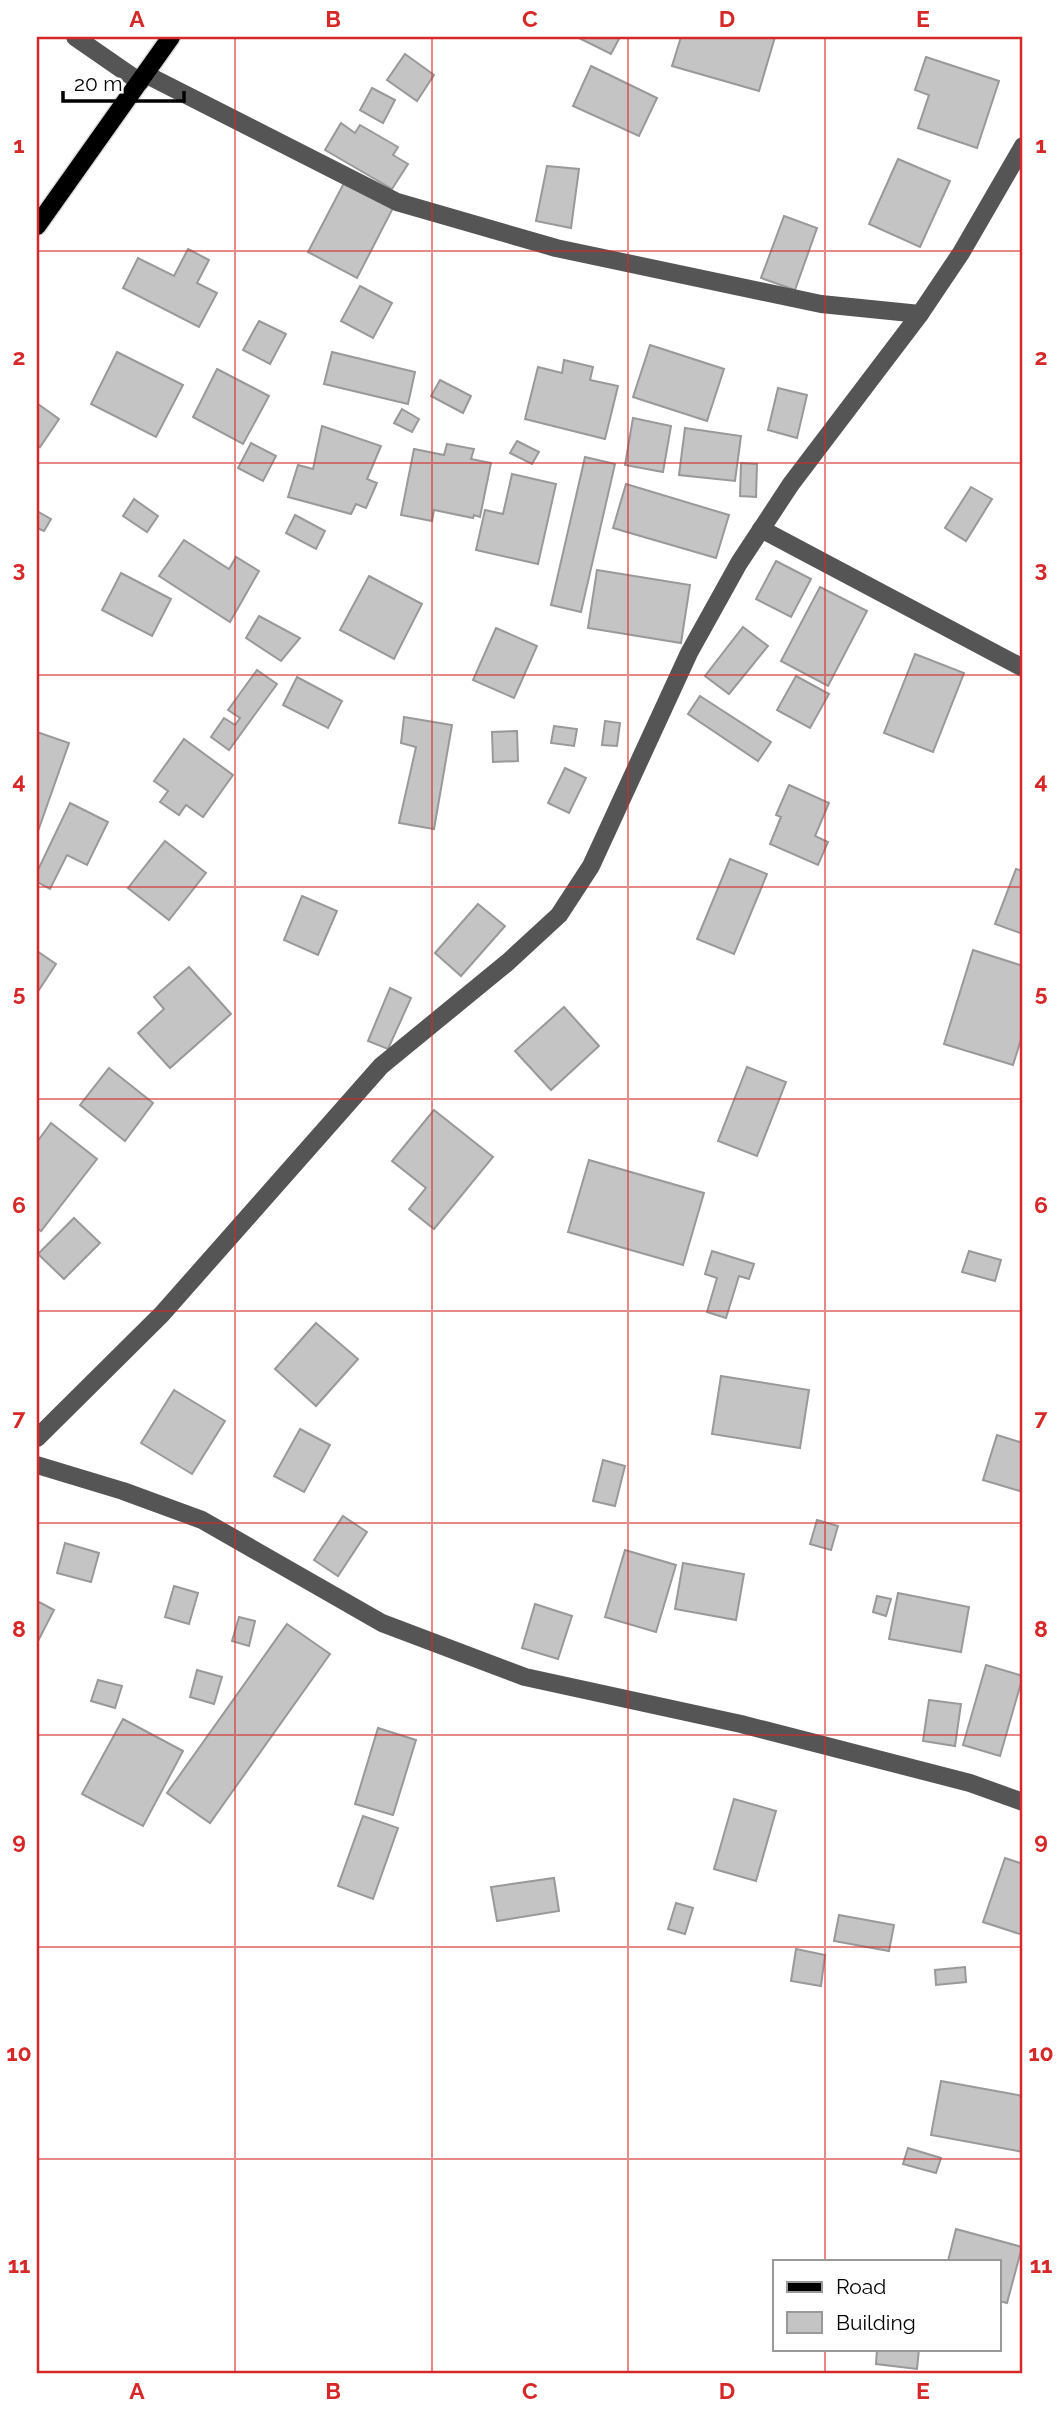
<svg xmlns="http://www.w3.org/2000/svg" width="1060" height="2410" viewBox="0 0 1060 2410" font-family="Raleway,sans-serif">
	<rect width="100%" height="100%" fill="#fff"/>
	<g fill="#c4c4c4" stroke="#999" stroke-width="2">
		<polygon points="577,37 620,37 611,54"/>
		<polygon points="681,37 775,37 759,91 672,66"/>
		<polygon points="405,54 434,75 417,101 387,80"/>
		<polygon points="926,57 999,81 977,148 918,128 929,95 915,90"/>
		<polygon points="591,66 657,98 639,136 573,106"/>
		<polygon points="372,88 395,100 383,123 360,110"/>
		<polygon points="341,123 355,133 360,125 398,147 393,155 408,164 392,189 325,150"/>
		<polygon points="898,159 950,181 920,247 869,224"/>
		<polygon points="547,166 579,169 571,228 536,221"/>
		<polygon points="345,181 394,206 357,278 308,252"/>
		<polygon points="784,216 817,228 795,290 761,278"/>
		<polygon points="188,249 209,260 197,283 217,293 199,327 123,288 138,258 174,276"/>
		<polygon points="360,286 392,303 373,338 341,321"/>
		<polygon points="259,321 286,334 270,364 243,350"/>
		<polygon points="650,345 724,369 707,421 633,397"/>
		<polygon points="117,352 183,385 156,437 91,404"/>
		<polygon points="332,352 415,372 408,404 324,384"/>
		<polygon points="564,360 593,367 590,380 618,386 605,439 525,419 538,367 562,373"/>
		<polygon points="217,369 269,396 243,444 193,417"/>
		<polygon points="440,380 471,396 463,413 431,396"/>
		<polygon points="778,388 807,395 797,438 768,430"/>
		<polygon points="38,404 59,419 40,447 37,445"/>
		<polygon points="402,409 419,419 412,432 394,423"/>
		<polygon points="633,418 671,426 663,472 625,465"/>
		<polygon points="322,426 381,446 367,479 377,483 366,508 356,504 351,514 288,497 298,465 313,469"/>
		<polygon points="685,428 741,436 735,481 679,475"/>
		<polygon points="517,441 539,452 532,464 510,453"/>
		<polygon points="251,443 276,456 263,481 238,468"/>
		<polygon points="447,444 474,449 471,459 491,463 480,517 474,515 473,518 434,510 432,521 401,515 414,449 444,455"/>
		<polygon points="585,457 615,464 581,612 551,605"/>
		<polygon points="741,463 757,464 756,497 740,496"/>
		<polygon points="512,474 556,484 538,564 476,550 485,510 503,514"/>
		<polygon points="626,484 729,515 716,558 613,528"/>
		<polygon points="971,487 992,499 966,541 945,528"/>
		<polygon points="134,499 158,516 147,532 123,516"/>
		<polygon points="37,511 51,519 44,531 37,528"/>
		<polygon points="295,515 325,531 316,549 286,533"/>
		<polygon points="184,540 229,569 236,557 259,571 230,622 159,576"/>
		<polygon points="776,561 811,579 791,617 756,599"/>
		<polygon points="597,570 690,585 681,643 588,628"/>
		<polygon points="121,573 171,599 152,636 102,610"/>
		<polygon points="369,576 422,604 394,659 340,630"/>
		<polygon points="820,587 867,611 828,686 781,661"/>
		<polygon points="259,616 300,638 281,661 246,638"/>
		<polygon points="743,627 768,646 729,694 705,676"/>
		<polygon points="496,628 537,646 514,698 473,680"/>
		<polygon points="915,654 964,673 933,752 884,733"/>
		<polygon points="257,670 277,684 229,750 211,737 224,718 235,725 240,718 228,710"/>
		<polygon points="796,676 829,694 810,728 777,710"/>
		<polygon points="297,677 342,701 328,728 283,705"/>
		<polygon points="700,696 771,742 758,761 688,714"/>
		<polygon points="404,717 452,725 434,829 399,823 416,747 401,743"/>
		<polygon points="605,721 620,723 617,746 602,745"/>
		<polygon points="554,726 577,729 574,746 551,743"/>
		<polygon points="517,731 518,761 493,762 492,732"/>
		<polygon points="37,732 69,743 37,834"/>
		<polygon points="184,739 233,775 203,817 186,805 179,815 160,802 168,791 154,781"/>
		<polygon points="565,768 586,778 569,813 548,803"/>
		<polygon points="789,785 829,803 815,836 828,842 818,865 770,844 781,817 776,815"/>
		<polygon points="70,803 108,822 87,865 67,855 50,889 37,882 37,872"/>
		<polygon points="165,841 206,873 169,920 128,888"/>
		<polygon points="730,859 767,874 734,954 697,939"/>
		<polygon points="1016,869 1023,871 1023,934 995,924"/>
		<polygon points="302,896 337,911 318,955 284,940"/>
		<polygon points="478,904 505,926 461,976 435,953"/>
		<polygon points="973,950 1023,966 1023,1033 1013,1065 944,1044"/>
		<polygon points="37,951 56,964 37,993"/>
		<polygon points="189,967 231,1014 170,1068 138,1033 164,1009 154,997"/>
		<polygon points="390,988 411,998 388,1049 368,1041"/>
		<polygon points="564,1007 599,1046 551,1090 515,1051"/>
		<polygon points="747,1067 786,1082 757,1156 718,1141"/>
		<polygon points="109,1068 153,1103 125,1141 80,1105"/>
		<polygon points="434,1110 493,1157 434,1229 409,1209 426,1188 392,1161"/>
		<polygon points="51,1123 97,1159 41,1231 37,1228 37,1142"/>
		<polygon points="589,1160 704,1193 683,1265 568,1232"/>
		<polygon points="74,1218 100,1243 64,1279 38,1254"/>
		<polygon points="712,1251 754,1264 749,1279 739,1276 726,1318 707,1312 717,1278 705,1274"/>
		<polygon points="969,1251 1001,1260 995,1281 962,1272"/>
		<polygon points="316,1323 358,1359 316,1406 275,1369"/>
		<polygon points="721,1376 809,1390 800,1448 712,1434"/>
		<polygon points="174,1390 225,1421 192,1474 141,1443"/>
		<polygon points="300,1429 330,1445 304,1492 274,1476"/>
		<polygon points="997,1435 1023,1443 1023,1492 983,1480"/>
		<polygon points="603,1460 625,1466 615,1506 593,1501"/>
		<polygon points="343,1516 367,1532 338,1576 314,1560"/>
		<polygon points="817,1520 838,1526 831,1550 810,1544"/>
		<polygon points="65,1543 99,1553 91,1582 57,1573"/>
		<polygon points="625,1550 676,1565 656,1632 605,1617"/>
		<polygon points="683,1563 744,1574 736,1620 675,1609"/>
		<polygon points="174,1586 198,1593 189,1624 165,1617"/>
		<polygon points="898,1593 969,1607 961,1652 889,1639"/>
		<polygon points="877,1596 891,1599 886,1616 873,1612"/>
		<polygon points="37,1601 54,1610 37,1643"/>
		<polygon points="535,1604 572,1616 558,1659 522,1648"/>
		<polygon points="239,1617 255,1621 249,1646 232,1641"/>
		<polygon points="287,1624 330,1654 210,1823 167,1793"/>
		<polygon points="986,1665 1023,1676 1000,1756 963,1745"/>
		<polygon points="197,1670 222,1677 214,1704 190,1697"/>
		<polygon points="98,1680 122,1686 115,1708 91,1701"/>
		<polygon points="929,1700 961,1704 955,1746 923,1741"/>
		<polygon points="123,1719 183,1751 143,1826 82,1794"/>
		<polygon points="378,1728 416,1740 393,1815 355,1804"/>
		<polygon points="734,1799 776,1811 756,1881 714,1869"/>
		<polygon points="363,1816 398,1828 373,1899 338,1886"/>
		<polygon points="1005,1858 1023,1864 1023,1935 983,1922"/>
		<polygon points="554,1878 559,1911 497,1921 491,1887"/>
		<polygon points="676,1903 693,1908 685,1934 668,1929"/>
		<polygon points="839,1915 894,1925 889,1951 834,1941"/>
		<polygon points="796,1949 825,1955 821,1986 791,1981"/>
		<polygon points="965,1967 966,1982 936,1985 935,1970"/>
		<polygon points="941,2081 1023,2096 1023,2152 931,2135"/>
		<polygon points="908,2148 941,2158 936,2173 903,2164"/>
		<polygon points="956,2229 1022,2247 1007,2303 999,2301 999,2261 948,2261"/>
		<polygon points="877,2349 919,2349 917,2369 876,2364"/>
	</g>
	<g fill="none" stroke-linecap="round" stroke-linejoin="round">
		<defs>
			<polyline id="major" points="37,226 171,37"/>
		</defs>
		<use href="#major" stroke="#dbdbdb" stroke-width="21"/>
		<g stroke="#555" stroke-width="18">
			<polyline points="75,37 140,82"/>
			<polyline points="145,74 397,202 556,248 821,304 920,314"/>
			<polyline points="761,529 1023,668"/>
			<polyline points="37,1438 162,1314 381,1066 508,962 559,915 591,866 689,653 739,563 791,484 920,314 961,253 1023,146"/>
			<polyline points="37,1465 123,1491 202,1520 382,1623 525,1677 741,1724 970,1783 1023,1802"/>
		</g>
		<use href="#major" stroke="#000" stroke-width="18"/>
	</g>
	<path fill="none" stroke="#d62828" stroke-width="2" stroke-opacity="0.55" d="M235,37V2373M432,37V2373M628,37V2373M825,37V2261M37,251H1023M37,463H1023M37,675H1023M37,887H1023M37,1099H1023M37,1311H1023M37,1523H1023M37,1735H1023M37,1947H1023M37,2159H1023M825,2349V2373"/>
	<rect width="1060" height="2410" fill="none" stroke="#ffffff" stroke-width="77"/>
	<rect x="773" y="2260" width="228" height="91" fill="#ffffff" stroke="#999999" stroke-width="2"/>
	<rect x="787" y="2282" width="35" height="10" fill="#000000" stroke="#999999" stroke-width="2"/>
	<text x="836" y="2294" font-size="21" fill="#000000">Road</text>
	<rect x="787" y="2312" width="35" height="21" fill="#c4c4c4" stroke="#999999" stroke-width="2"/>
	<text x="836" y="2330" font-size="21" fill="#000000">Building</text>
	<path d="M63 91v10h121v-10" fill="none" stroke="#000000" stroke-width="3.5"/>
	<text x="74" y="91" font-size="21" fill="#000000" stroke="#ffffff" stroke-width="5" paint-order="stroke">20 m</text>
	<rect x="38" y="38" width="983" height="2334" fill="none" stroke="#d62828" stroke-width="2.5"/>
	<g font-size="23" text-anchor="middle" font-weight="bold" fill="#d62828">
		<text x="137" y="27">A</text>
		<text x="333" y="27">B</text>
		<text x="530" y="27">C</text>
		<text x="727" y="27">D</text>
		<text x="923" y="27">E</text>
		<text x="19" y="153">1</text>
		<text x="1041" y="153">1</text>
		<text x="19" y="365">2</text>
		<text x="1041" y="365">2</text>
		<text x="19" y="577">3</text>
		<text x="1041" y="577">3</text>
		<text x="19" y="789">4</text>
		<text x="1041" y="789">4</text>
		<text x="19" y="1001">5</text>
		<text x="1041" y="1001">5</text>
		<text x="19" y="1213">6</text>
		<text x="1041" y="1213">6</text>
		<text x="19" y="1425">7</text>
		<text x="1041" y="1425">7</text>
		<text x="19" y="1637">8</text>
		<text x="1041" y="1637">8</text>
		<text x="19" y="1849">9</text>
		<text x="1041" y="1849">9</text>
		<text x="19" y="2061">10</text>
		<text x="1041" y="2061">10</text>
		<text x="19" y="2273">11</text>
		<text x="1041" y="2273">11</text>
		<text x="137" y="2399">A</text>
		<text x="333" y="2399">B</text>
		<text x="530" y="2399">C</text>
		<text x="727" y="2399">D</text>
		<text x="923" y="2399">E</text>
	</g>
</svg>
